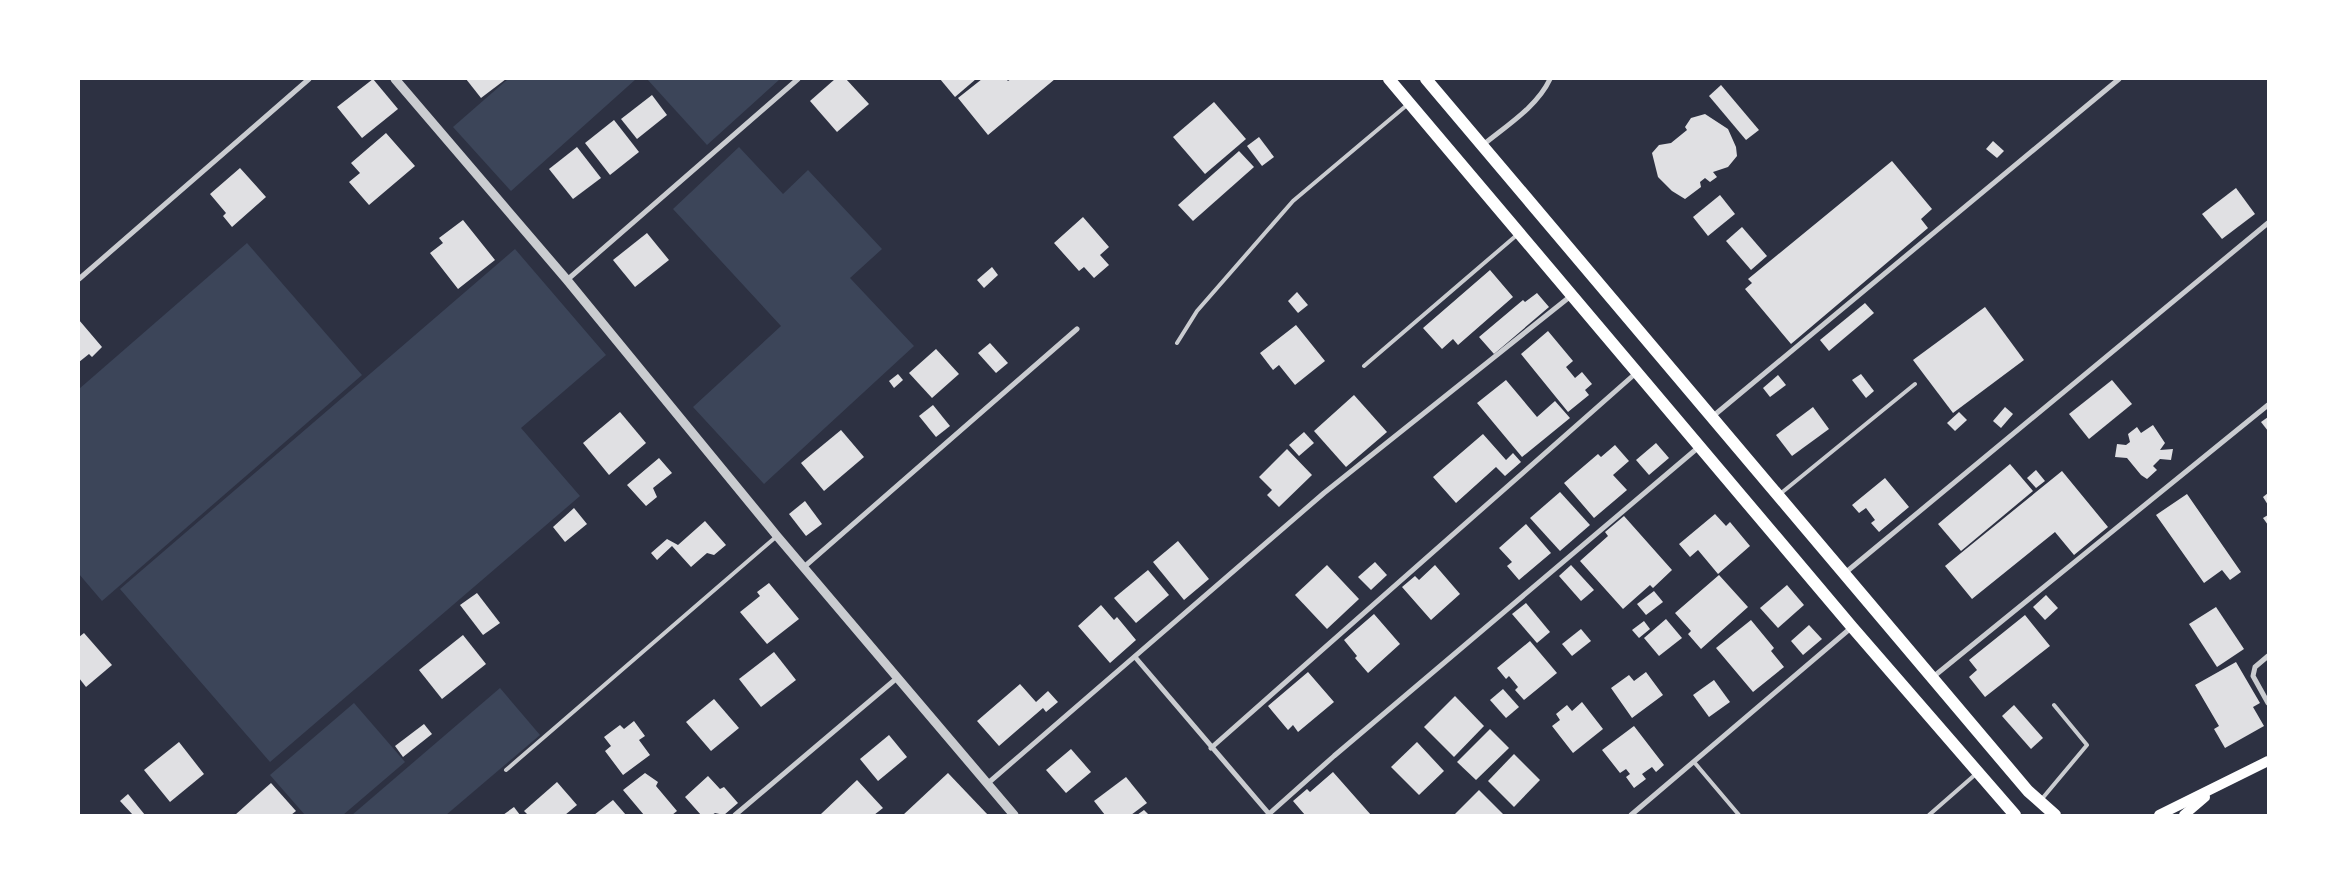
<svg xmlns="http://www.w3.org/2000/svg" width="2347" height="894" viewBox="0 0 2347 894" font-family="Lato,sans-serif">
	<rect width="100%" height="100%" fill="#2d3142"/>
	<g fill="#3c4559">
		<polygon points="508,79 636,79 511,191 453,127"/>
		<polygon points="647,79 780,79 707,145"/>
		<polygon points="739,147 783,194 808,170 882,249 850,278 914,346 764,484 693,407 781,326 673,209"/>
		<polygon points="247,243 362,375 102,601 79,574 79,389"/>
		<polygon points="515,249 606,355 521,428 580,496 270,762 120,589"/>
		<polygon points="500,688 540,735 446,815 352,815"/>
		<polygon points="354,703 405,762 343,815 305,815 270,775"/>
	</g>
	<g fill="#e0e0e3">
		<polygon points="373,79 398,109 362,138 337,107"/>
		<polygon points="466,79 506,79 481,98"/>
		<polygon points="835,79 846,79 869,104 837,132 810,101"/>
		<polygon points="940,79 976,79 955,97"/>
		<polygon points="982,79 1006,79 1008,81 1011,79 1055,79 988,135 958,98"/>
		<polygon points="1721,85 1759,130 1746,140 1709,96"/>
		<polygon points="652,95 667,115 637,139 621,119"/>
		<polygon points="1214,102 1246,139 1205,174 1173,137"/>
		<polygon points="1705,114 1728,129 1736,147 1737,156 1728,167 1713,172 1717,177 1710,182 1705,178 1700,182 1701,187 1685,199 1672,191 1658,177 1652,153 1659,145 1671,143 1687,130 1685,127 1691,118"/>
		<polygon points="614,120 639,152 610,175 585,143"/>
		<polygon points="386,133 415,166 369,205 349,182 360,173 351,163"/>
		<polygon points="1259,137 1274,157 1262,166 1247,146"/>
		<polygon points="1993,141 2004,151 1997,158 1986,149"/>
		<polygon points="577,147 601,178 573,199 549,169"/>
		<polygon points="1239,151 1254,167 1193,221 1178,205"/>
		<polygon points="1892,161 1932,209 1921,219 1928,228 1791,344 1745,289 1752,283 1748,279"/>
		<polygon points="240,168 266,197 232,227 223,216 226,213 210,194"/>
		<polygon points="2236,188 2255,214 2222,239 2202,214"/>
		<polygon points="1720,195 1735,214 1708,236 1693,217"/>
		<polygon points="1083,217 1109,247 1100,255 1109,265 1094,278 1084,267 1079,271 1054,243"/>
		<polygon points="463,220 495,260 458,289 430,253 443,243 439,238"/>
		<polygon points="1742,227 1767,256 1751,270 1726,241"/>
		<polygon points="647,233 669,260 635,287 613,260"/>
		<polygon points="992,267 998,275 984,288 977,280"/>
		<polygon points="1490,270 1513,297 1458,345 1453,339 1442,349 1423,328"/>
		<polygon points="1297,292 1308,305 1298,313 1288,301"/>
		<polygon points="1537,293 1549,307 1494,354 1479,337 1523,300 1525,302"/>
		<polygon points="1865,303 1874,313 1829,351 1820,340"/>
		<polygon points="1985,307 2024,360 1953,413 1913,360"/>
		<polygon points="79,320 102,347 92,357 89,354 79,362"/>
		<polygon points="1296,325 1325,361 1295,385 1279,365 1273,370 1260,353"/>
		<polygon points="1548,331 1573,361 1566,367 1575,378 1582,372 1592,384 1585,390 1589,395 1568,412 1521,354"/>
		<polygon points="990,343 1008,363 996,373 978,353"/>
		<polygon points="936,349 959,374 932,398 909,373"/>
		<polygon points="898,374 903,380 894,388 889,381"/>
		<polygon points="1861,374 1874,391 1866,398 1852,380"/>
		<polygon points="1778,375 1786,385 1770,397 1763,388"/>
		<polygon points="1506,380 1537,417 1555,401 1570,418 1522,457 1477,403"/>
		<polygon points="2112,380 2132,404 2089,439 2069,414"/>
		<polygon points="1354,395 1387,432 1346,467 1314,431"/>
		<polygon points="933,405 950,426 936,437 919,416"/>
		<polygon points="1813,407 1829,429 1792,456 1776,435"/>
		<polygon points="2005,407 2013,414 2001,428 1993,421"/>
		<polygon points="620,412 646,443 609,475 583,443"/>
		<polygon points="1959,412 1967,420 1955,431 1947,423"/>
		<polygon points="2268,417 2268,431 2261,422"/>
		<polygon points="2153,425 2165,443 2160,450 2173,449 2171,460 2160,459 2153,466 2157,470 2147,479 2141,475 2127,458 2115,457 2117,444 2126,445 2130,442 2128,434 2137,427 2141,433"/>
		<polygon points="841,430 864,457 824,491 801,463"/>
		<polygon points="1304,432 1314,443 1299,456 1289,445"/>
		<polygon points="1483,434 1506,460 1513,453 1521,462 1505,476 1496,467 1456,503 1433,477"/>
		<polygon points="1656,443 1669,458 1649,475 1636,460"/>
		<polygon points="1615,445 1629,461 1613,475 1627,490 1594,518 1564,483 1598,454 1601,457"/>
		<polygon points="1287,449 1312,475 1279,507 1267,495 1272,490 1259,477"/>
		<polygon points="659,458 672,473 653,488 657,497 646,506 627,485"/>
		<polygon points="2010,464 2033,491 1961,551 1938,524"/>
		<polygon points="2036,470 2045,481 2036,488 2027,478"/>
		<polygon points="2062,471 2108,527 2074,555 2055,532 1972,599 1945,566"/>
		<polygon points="1885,478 1909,507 1879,532 1871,523 1875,520 1866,508 1859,513 1852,505"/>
		<polygon points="1560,492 1590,525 1560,551 1530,518"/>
		<polygon points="2268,493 2268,505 2263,497"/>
		<polygon points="2187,494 2241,572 2230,580 2222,570 2204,583 2156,515"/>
		<polygon points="805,501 822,524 806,536 789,514"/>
		<polygon points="574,508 587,524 565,542 553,527"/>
		<polygon points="1715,514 1726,526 1730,522 1750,546 1718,574 1698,550 1690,557 1679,544"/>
		<polygon points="2268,515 2268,525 2263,518"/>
		<polygon points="1624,516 1672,570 1653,588 1650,585 1623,609 1580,561 1608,536 1605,532"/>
		<polygon points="705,521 726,545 714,555 707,553 691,567 672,546 657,560 651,553 667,539 678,545"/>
		<polygon points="1526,524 1551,553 1519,580 1507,566 1512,562 1499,548"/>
		<polygon points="1178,541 1209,579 1184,600 1153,562"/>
		<polygon points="1375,562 1387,575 1371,590 1358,577"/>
		<polygon points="1327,565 1359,599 1327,629 1295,595"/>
		<polygon points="1435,565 1460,594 1431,620 1402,587 1415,576 1419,580"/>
		<polygon points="1571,565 1594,590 1581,601 1559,576"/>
		<polygon points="1148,570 1169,595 1136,623 1114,598"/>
		<polygon points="1719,575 1748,607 1701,649 1688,634 1691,631 1675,613"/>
		<polygon points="769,583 799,619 767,644 740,612 760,596 757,592"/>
		<polygon points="1787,585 1804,605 1778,628 1760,608"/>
		<polygon points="1654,591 1663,602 1646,615 1637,604"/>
		<polygon points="477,593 500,623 483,635 460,605"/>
		<polygon points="2046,595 2058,608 2045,620 2033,607"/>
		<polygon points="1526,603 1550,632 1537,643 1512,614"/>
		<polygon points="1101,605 1114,620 1117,617 1136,640 1110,663 1078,626"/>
		<polygon points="2216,607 2244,649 2217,667 2189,624"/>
		<polygon points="1374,614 1400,644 1368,673 1355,658 1357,656 1344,640"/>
		<polygon points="2025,615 2050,646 1985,697 1969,677 1977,670 1969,660"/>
		<polygon points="1666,619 1682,638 1659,656 1644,638"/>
		<polygon points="1751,620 1774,648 1771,651 1784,667 1753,692 1716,648"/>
		<polygon points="1644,621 1650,629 1639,638 1632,630"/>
		<polygon points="1809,625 1822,639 1803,655 1791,641"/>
		<polygon points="1581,629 1591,641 1572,656 1562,644"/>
		<polygon points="84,633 112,665 86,687 79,678 79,637"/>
		<polygon points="463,635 486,664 442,699 419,670"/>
		<polygon points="1530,641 1557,673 1524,700 1515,690 1518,687 1509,676 1506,679 1497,668"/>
		<polygon points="774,652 796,680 761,707 739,679"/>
		<polygon points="2236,662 2260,703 2253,707 2264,726 2225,748 2214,729 2219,726 2195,685"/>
		<polygon points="1308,672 1334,702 1298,732 1293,725 1288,730 1268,706"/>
		<polygon points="1646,672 1663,695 1632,718 1611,688 1629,675 1634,681"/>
		<polygon points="1714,680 1730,702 1709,717 1693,695"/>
		<polygon points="1020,684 1036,702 1048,691 1058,702 1046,712 1043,708 999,746 977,721"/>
		<polygon points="1503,689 1519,707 1506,718 1490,700"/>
		<polygon points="1455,696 1484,726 1454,757 1424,727"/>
		<polygon points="714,699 739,728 711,751 686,722"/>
		<polygon points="1582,702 1603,729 1573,753 1552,726 1560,720 1556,714 1567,705 1572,711"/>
		<polygon points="2014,705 2043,738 2031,749 2002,716"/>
		<polygon points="634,721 645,736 639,740 650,755 623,775 605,751 611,746 604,737 620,725 624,729"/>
		<polygon points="424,724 432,734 403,757 395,746"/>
		<polygon points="1634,726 1664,765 1656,772 1652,767 1642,774 1646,779 1634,788 1626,777 1630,774 1626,769 1620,773 1602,750"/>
		<polygon points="1490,729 1509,748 1476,780 1457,762"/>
		<polygon points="889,735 907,757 878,781 860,759"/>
		<polygon points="179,742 204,774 170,802 144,770"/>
		<polygon points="1417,742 1444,771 1419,795 1391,767"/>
		<polygon points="1071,749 1091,772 1066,793 1046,770"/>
		<polygon points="1514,754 1540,780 1514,807 1488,781"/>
		<polygon points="1333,772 1371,815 1305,815 1293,801 1307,789 1310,792"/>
		<polygon points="645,773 658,782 656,786 677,811 672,815 644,815 623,790"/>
		<polygon points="948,773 988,815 903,815"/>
		<polygon points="708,776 720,789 724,787 738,803 724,815 715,813 712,815 701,815 685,797"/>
		<polygon points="1126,777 1147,803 1131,815 1105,815 1094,801"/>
		<polygon points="857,780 883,808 874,815 822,815 821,814"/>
		<polygon points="557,782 577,805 565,815 528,815 524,811"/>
		<polygon points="271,783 296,811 291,815 235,815"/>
		<polygon points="1479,790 1504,815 1454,815"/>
		<polygon points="128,794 145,815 133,815 120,801"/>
		<polygon points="613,800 626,815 594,815"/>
		<polygon points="514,807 520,815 503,815"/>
		<polygon points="1144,810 1149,815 1137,815"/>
	</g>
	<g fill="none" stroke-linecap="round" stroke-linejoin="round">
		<g stroke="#caccd0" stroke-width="4">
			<polyline points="1177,343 1197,311 1293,201 1407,105"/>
			<polyline points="1364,366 1518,234"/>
			<polyline points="1780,494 1915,384"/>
			<polyline points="1694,762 1739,815"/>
			<polyline points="506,770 777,536"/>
			<polyline points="2041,800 2087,745 2054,705"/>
			<polyline points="1929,815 1977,773"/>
		</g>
		<g stroke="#caccd0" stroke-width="5">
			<path d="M1483,145C1506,126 1537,107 1550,79"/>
			<polyline points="79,279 309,79"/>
			<polyline points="567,280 798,79"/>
			<polyline points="1712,417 2119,79"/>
			<polyline points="804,567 1077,329"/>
			<polyline points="1845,573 2268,223"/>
			<polyline points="2268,656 2255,667 2253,676 2268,703"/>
			<polyline points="1135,657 1270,815"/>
			<polyline points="1933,677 2268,405"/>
			<polyline points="1211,748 1636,373"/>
			<polyline points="987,784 1324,493 1572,295"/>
			<polyline points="1269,814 1334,756 1700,446"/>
			<polyline points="735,815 897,678"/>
			<polyline points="1631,815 1852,627"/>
		</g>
		<polyline stroke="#caccd0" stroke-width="9" points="395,79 567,280 777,536 1014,815"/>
		<g stroke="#fff" stroke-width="10">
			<polyline points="2159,815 2268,761"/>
			<polyline points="2184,815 2205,797"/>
		</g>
		<g stroke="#fff" stroke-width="12">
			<polyline points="1389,79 1852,627 2015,815"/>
			<polyline points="1426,79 2028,791 2055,815"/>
		</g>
	</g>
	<rect width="2347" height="894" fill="none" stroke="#ffffff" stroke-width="160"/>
</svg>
